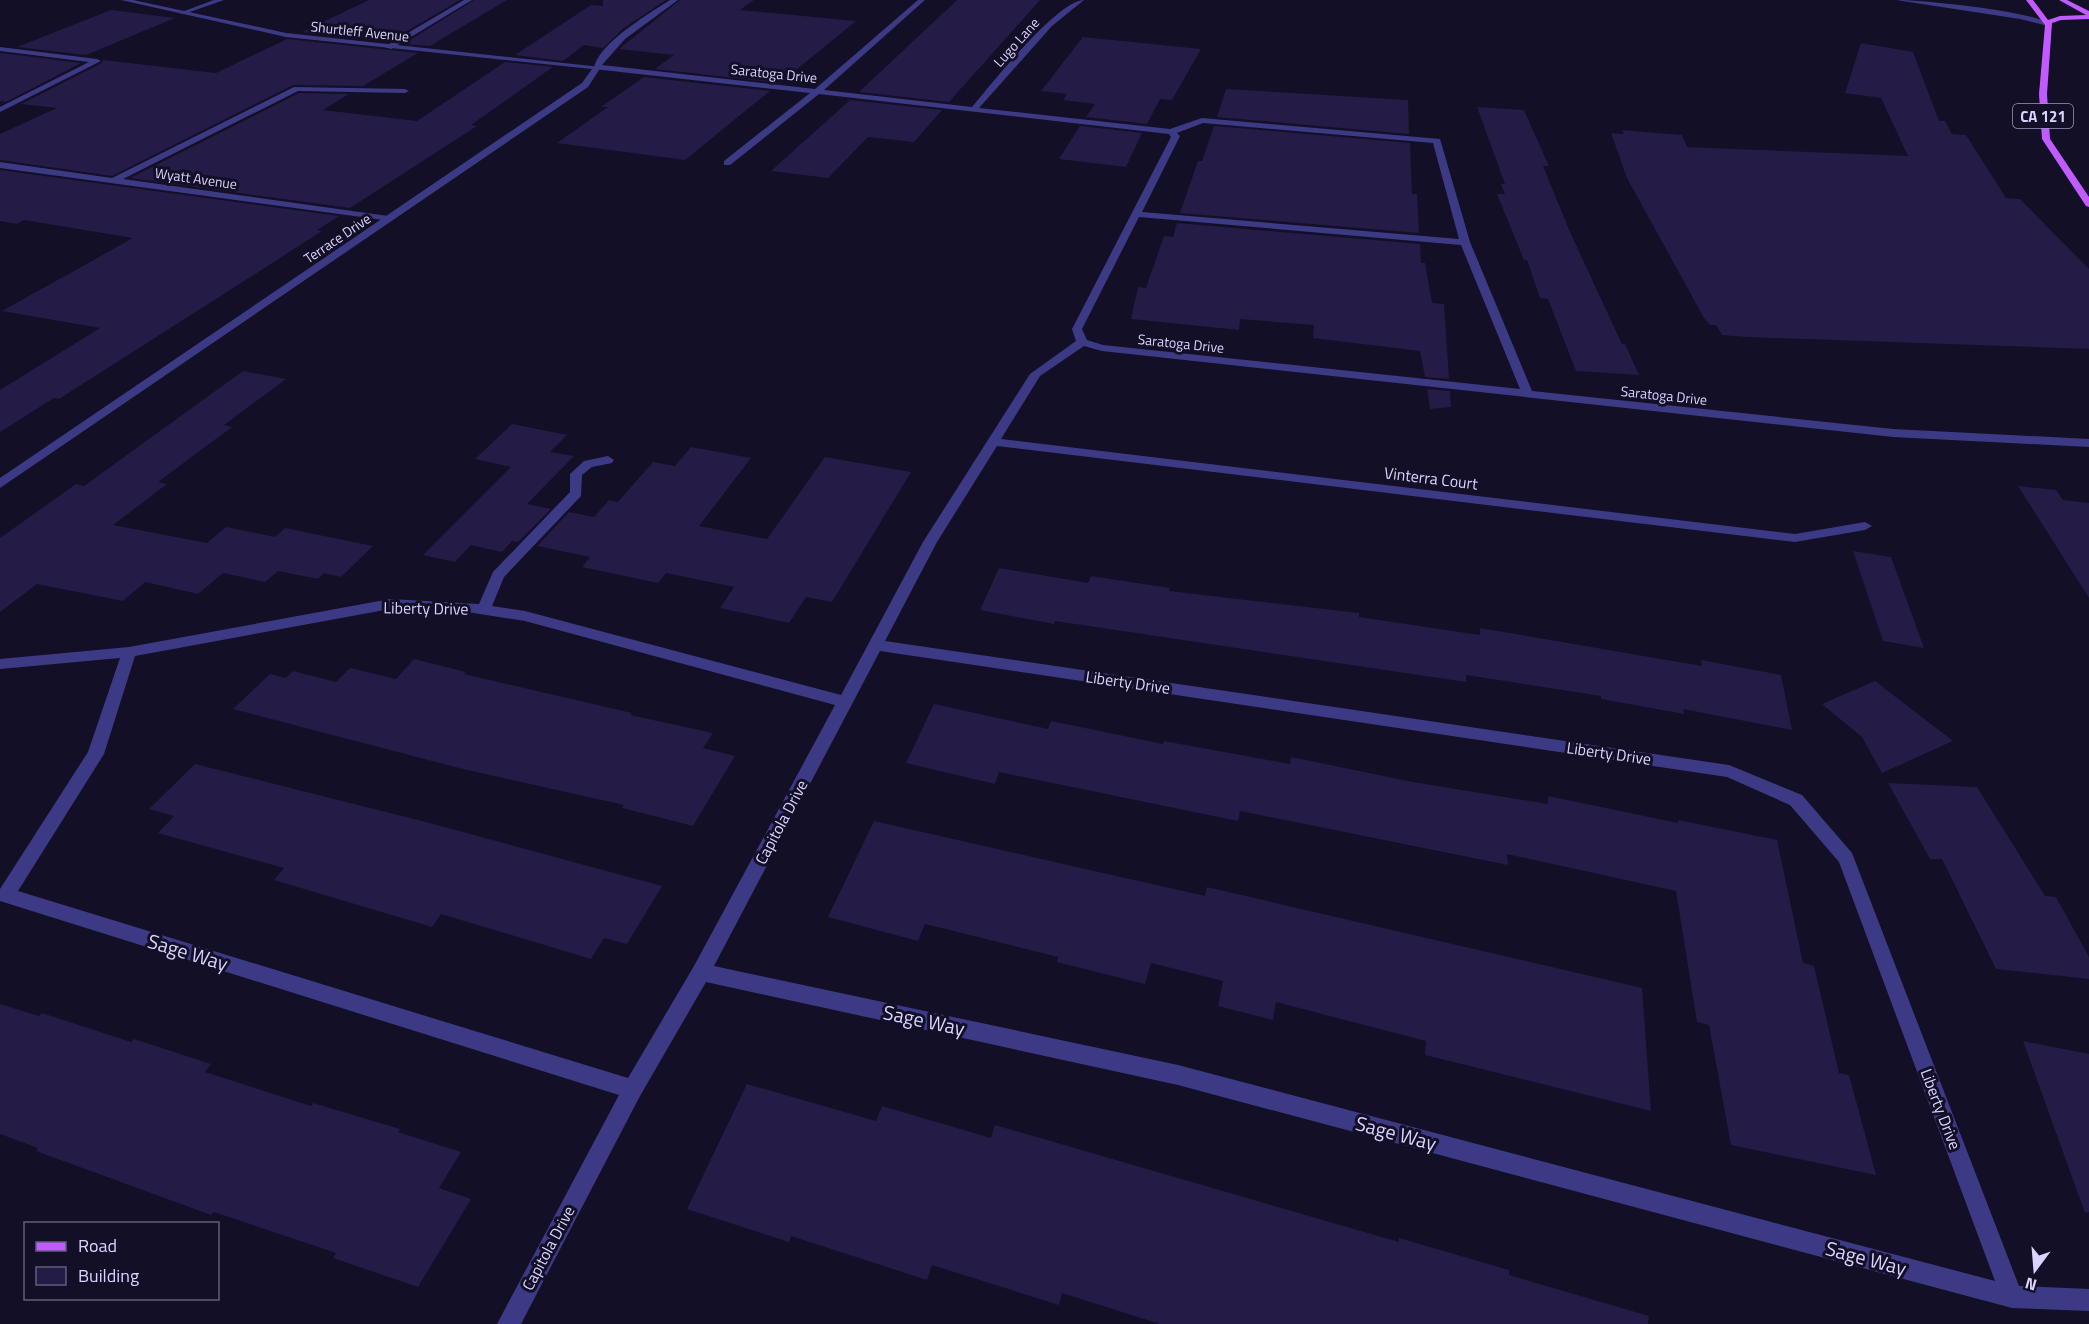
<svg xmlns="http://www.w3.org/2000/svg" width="2089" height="1324" viewBox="0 0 2089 1324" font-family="'Titillium Web',sans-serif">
	<rect width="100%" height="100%" fill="#130f26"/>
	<g fill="#241b47">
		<polygon points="369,0 460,0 388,42 302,32"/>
		<polygon points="474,0 507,0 430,46 404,44"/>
		<polygon points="603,0 666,0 624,28 603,48 584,45 563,61 515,55 591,5 603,6"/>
		<polygon points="680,0 754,0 740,10 856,21 780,83 655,69 674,55 619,49"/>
		<polygon points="957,0 1040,0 949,102 859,92"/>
		<polygon points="111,10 175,18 86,55 17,47"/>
		<polygon points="1083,37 1201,49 1172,100 1160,99 1147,124 1086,117 1095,104 1063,100 1067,94 1041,91"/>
		<polygon points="287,39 418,53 363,86 293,85 112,176 0,160 0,134 57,108 21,104 102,63 103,60 216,73"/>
		<polygon points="1861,43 1913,52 1939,121 1945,121 1952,134 1966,135 2006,198 2020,199 2089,269 2089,349 1747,337 1722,335 1716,325 1710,325 1704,318 1627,178 1611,133 1624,134 1622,130 1682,135 1687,147 1908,156 1881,98 1845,93"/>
		<polygon points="0,54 1,53 81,63 6,102 0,101"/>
		<polygon points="505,62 553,67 471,125 477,126 350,208 130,178 299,93 349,94 323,110 417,121"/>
		<polygon points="644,77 770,91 685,160 557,143 608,107 601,107"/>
		<polygon points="1226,89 1408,100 1409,134 1217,117"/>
		<polygon points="850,100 942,110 914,142 868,137 828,178 771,171"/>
		<polygon points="1477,107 1524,110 1549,166 1543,166 1570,232 1622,344 1625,344 1639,375 1576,371 1548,299 1540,298 1527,260 1524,260 1497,194 1505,194 1501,184 1505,184"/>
		<polygon points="1080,126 1142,133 1126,167 1059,159"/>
		<polygon points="1214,126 1410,143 1412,194 1417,194 1419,233 1180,213 1198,161 1202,161"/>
		<polygon points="0,170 339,216 317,230 322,231 241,283 59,399 54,398 0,432 0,390 100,328 2,311 133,238 24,220 17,224 0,221"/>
		<polygon points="1177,223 1420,244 1421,263 1425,263 1432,303 1444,304 1449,379 1425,377 1420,351 1313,338 1314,325 1240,319 1239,330 1131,319 1138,287 1146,288 1164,236 1173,237"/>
		<polygon points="243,371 286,379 224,425 232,427 158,482 167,484 113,525 207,543 226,527 275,537 285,528 373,546 341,577 324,573 318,579 278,571 265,582 223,573 198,594 145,582 123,601 37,584 0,612 0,538 76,484 84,486"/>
		<polygon points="1427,389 1450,391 1451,407 1430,409"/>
		<polygon points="512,424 567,435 550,452 574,456 527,504 551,509 518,542 512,541 502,552 471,545 455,562 423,555 511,467 475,459"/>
		<polygon points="691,447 751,458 699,526 767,539 825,457 911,472 832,602 806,597 789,623 720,608 734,587 666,573 658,583 625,576 582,567 590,557 537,546 569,512 594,517 609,500 618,502 653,462 675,466"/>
		<polygon points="2018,486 2056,490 2063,500 2089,503 2089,598"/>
		<polygon points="1853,551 1891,557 1924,648 1883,641"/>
		<polygon points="999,568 1088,583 1091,576 1170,588 1169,591 1359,613 1359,617 1480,635 1480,628 1702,666 1701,660 1781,675 1792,730 1683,709 1684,714 1601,699 1601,696 1466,675 1466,682 1055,621 1054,624 980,610"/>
		<polygon points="414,659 466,672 464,674 632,713 630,715 713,733 703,748 735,756 693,826 622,808 624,805 459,768 233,709 270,674 286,678 293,671 336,682 350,668 396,679"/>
		<polygon points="1875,681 1953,741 1882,773 1862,737 1822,704"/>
		<polygon points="934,704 1048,729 1051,721 1163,744 1164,741 1290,764 1291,757 1413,782 1548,804 1548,796 1678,823 1678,820 1777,840 1803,963 1814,966 1839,1073 1849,1075 1876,1175 1731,1145 1709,1025 1697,1022 1676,891 1507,854 1508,865 1240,811 1238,821 999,772 995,784 906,763"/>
		<polygon points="195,764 426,822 662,886 627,944 604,938 591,959 441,914 432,927 274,880 284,868 158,833 174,816 149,809"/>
		<polygon points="1888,783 1977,787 2045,896 2056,897 2089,957 2089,979 1996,969 1942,859 1930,859"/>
		<polygon points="874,821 1205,896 1207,887 1642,988 1651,1111 1425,1055 1426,1041 1276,1002 1273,1020 1218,1006 1223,981 1151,963 1145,984 1057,962 1058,957 925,924 918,941 828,917"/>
		<polygon points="0,1004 39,1016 42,1013 131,1042 134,1039 211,1064 205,1072 311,1106 313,1103 400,1129 398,1132 461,1152 439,1188 471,1199 418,1287 333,1258 336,1253 214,1212 211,1215 36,1151 38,1148 0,1134"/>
		<polygon points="2023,1041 2089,1054 2089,1212 2085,1213"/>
		<polygon points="747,1084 876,1121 882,1106 991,1138 995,1125 1399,1242 1399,1238 1509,1270 1509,1275 1649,1316 1648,1324 1160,1324 1062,1293 1059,1305 932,1265 927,1280 791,1236 789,1242 687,1209"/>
	</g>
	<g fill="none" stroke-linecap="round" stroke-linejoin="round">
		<g fill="#3d3a85" fill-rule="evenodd">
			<polygon points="214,0 224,0 184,14 179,13"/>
			<polygon points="464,0 472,0 391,49 384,47"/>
			<path d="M670,0H678L625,39L602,65L815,89L918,0H925L824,90L972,107C991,84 1058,0 1084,0L1052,26L979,108L1170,129L1202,118L1440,139L1470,242L1532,391L1893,429L2089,439V447L1893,437L1102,351L1084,346L1040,376L1001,439L1795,534L1865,522L1872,526L1865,530L1795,542L997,446L937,542L885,641L1729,765L1802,795L1852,853L2019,1286L2089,1289V1311L2012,1308L1178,1085L706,982L640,1096L521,1324H497L619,1095L0,901V889L88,752L120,658L0,669V659L129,647L390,599L479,604L493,572L570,492V474L584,461L608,456L614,460L612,463L592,467L582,475L581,496L504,577L492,606L525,611L841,695L923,542L1030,374L1076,341L1072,329L1171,137L1169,134L819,94L730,165H724V161L810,93L594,69C597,44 650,13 670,0ZM1203,123L1433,143L1459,239L1142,212L1180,136L1177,133ZM1139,217L1461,245L1520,389L1103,345L1087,340L1082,329ZM390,609L461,611L525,621L835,705L694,966L628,1078L18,891L104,754L135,656ZM880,651L1727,777L1790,805L1839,862L1995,1281L1178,1065L714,966Z"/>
			<path d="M1896,0C1925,0 2029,11 2052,24L2048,26L2020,19Z"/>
			<polygon points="0,47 97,59 101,61 0,112 0,107 89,62 0,51"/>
			<polygon points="294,87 405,89 409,91 405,93 298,91 123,179 388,216 391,217 391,221 0,168 0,162 112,178"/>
		</g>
		<polygon fill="#3d3a85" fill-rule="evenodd" points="121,0 133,0 286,33 601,67 588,87 0,488 0,478 582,83 592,69 286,37"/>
		<polygon fill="#c25bff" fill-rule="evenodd" points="2026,0 2033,0 2048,20 2060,16 2086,15 2059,0 2067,0 2089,11 2089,19 2061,20 2052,23 2047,94 2050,139 2089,197 2089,207 2086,206 2042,139 2039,94 2045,25"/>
	</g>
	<g text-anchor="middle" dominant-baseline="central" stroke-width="6" stroke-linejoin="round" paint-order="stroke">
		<g font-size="14" fill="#d9d4ff" stroke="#130f26">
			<text transform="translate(360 31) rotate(6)">Shurtleff Avenue</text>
			<text transform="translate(1016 42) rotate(-48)">Lugo Lane</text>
			<text transform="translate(774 73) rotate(6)">Saratoga Drive</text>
			<text transform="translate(196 178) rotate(8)">Wyatt Avenue</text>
			<text transform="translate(337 238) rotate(-34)">Terrace Drive</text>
			<text transform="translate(1181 343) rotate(6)">Saratoga Drive</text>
			<text transform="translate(1664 395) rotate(6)">Saratoga Drive</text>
		</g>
		<rect fill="#130f26" stroke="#9e99be" stroke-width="1.5" x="2013" y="104" width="60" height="24" rx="4.5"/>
		<g font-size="15" font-weight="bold" fill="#d9d4ff">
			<text x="2043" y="116">CA 121</text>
		</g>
		<g font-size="16" fill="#d9d4ff" stroke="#130f26">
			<text transform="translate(1431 478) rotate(7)">Vinterra Court</text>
			<text transform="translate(426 608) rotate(1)">Liberty Drive</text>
			<text transform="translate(1128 682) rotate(8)">Liberty Drive</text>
			<text transform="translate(1609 753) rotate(8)">Liberty Drive</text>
			<text transform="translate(781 822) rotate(-62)">Capitola Drive</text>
			<text transform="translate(1941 1109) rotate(69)">Liberty Drive</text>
			<text transform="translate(548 1248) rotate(-62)">Capitola Drive</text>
		</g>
		<g font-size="20" fill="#d9d4ff" stroke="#130f26">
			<text transform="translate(188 952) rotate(17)">Sage Way</text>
			<text transform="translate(924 1020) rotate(12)">Sage Way</text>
			<text transform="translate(1396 1133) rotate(15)">Sage Way</text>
			<text transform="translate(1866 1258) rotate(15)">Sage Way</text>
		</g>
	</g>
	<rect x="24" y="1222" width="195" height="78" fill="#130f26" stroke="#625e7d" stroke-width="1.5"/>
	<rect x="36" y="1242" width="30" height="9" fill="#c25bff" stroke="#625e7d" stroke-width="1.5"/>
	<text x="78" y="1252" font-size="18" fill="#d9d4ff">Road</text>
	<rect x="36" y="1267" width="30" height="18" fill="#241b47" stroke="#625e7d" stroke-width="1.5"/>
	<text x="78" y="1282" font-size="18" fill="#d9d4ff">Building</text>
	<g transform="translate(2035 1270) rotate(196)" stroke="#130f26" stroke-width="4.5" paint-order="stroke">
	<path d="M0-4.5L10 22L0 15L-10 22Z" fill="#d9d4ff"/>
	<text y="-9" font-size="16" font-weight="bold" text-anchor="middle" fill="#d9d4ff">N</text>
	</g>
</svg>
